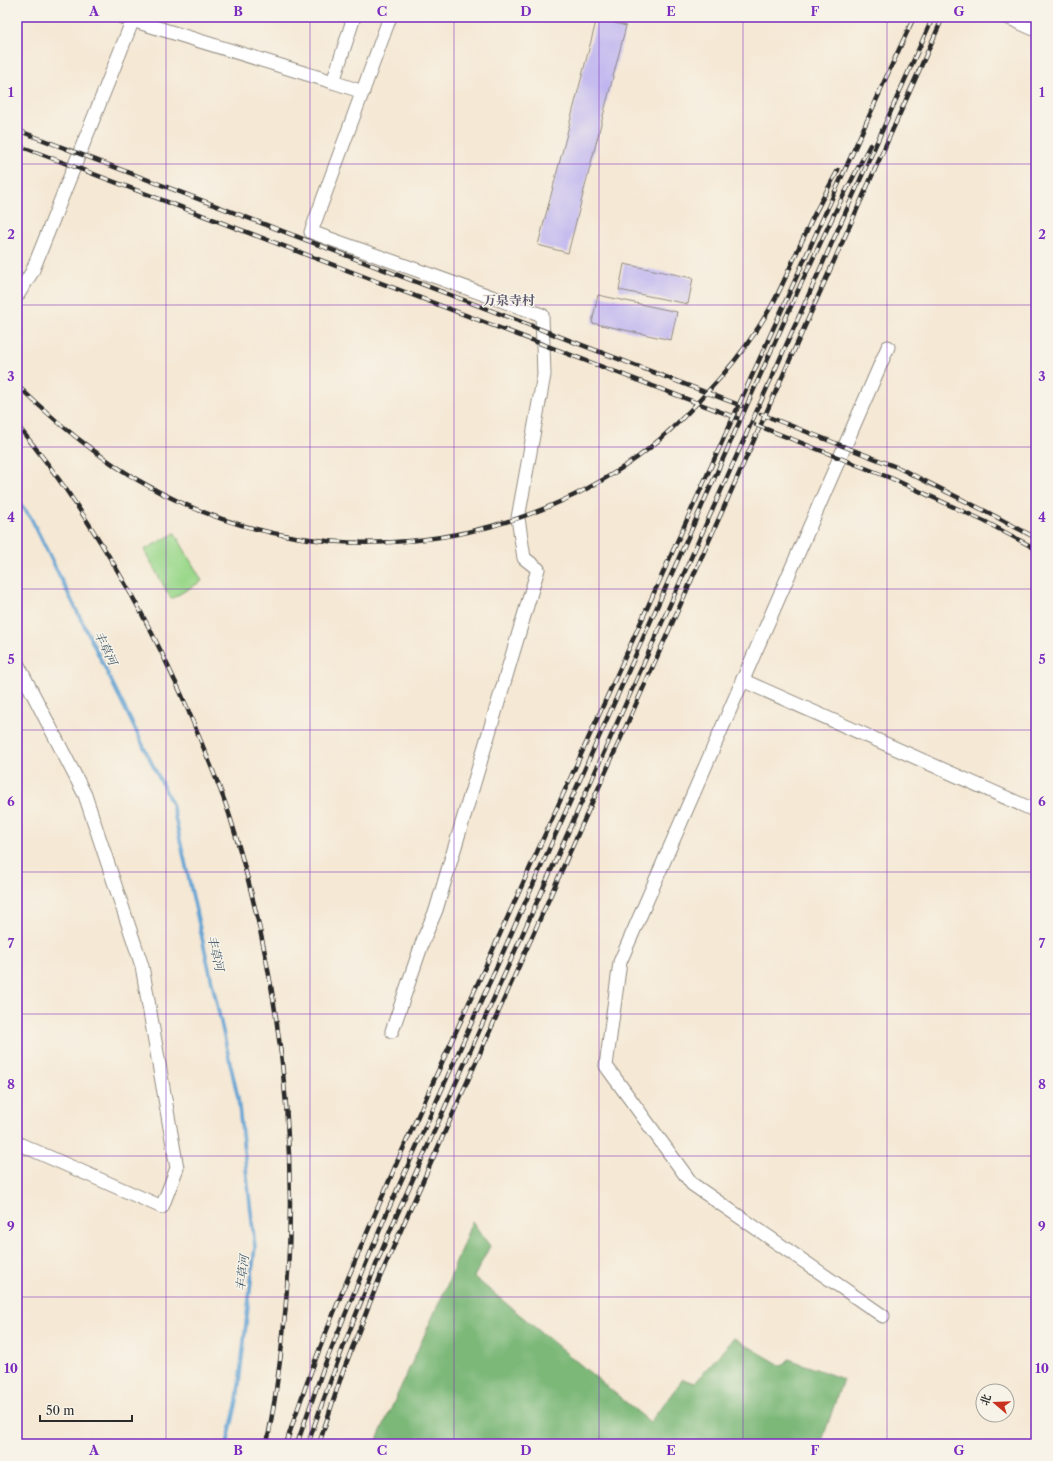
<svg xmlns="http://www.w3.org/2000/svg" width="1053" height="1461" viewBox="0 0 1053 1461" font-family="'Libre Caslon Text','Noto Serif SC',serif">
	<rect width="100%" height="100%" fill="#f7f3e8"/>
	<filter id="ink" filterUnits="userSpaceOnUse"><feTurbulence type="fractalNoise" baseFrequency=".025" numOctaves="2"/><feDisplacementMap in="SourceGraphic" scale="8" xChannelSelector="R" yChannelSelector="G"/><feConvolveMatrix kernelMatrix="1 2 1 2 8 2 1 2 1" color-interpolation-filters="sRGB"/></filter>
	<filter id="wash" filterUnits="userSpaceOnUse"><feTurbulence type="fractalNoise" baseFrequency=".012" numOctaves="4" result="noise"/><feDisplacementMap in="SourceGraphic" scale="16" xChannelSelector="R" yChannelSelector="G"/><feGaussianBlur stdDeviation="0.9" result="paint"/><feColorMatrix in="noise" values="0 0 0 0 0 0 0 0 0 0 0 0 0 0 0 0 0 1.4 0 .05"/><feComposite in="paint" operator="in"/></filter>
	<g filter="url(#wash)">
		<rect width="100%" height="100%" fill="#f5e8d4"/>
		<polygon fill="#9bd88c" stroke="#63825c" points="175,533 202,581 171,599 144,550"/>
		<polygon fill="#7cb878" stroke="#547252" points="472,1221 490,1246 474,1277 650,1422 683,1379 694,1383 734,1338 782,1366 789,1359 843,1379 821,1444 375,1444 448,1283"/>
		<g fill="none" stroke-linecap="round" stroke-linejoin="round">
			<polyline stroke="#5fa2d3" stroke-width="3.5" points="17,500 30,516 172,804 238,1098 255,1247 237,1401 227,1444"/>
		</g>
		<g id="blocks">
			<g fill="#bfb5f0">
				<polygon points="597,18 626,26 568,253 538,245"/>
				<polygon points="624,264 693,278 688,304 619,290"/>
				<polygon points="598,295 677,312 671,340 592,323"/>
			</g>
		</g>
	</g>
	<g filter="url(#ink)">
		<use href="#blocks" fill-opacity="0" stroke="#908a80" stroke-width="1"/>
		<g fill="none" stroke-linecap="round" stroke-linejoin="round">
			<defs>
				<g id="minor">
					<polyline points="122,17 333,82 354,17"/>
					<polyline points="390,17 311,232 542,315 544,375 518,518 524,558 538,569 436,910 424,938 392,1031"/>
					<polyline points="1007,17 1036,30"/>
					<polyline points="333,82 363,92"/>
					<polyline points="17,296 32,272 134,17"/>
					<polyline points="17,663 85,795 142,966 177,1168 162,1207 17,1143"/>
					<polyline points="742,680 1036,811"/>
					<polyline points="883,1316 692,1184 606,1066 620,962 888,347"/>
				</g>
			</defs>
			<use href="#minor" stroke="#908a80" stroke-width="15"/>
			<use href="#minor" stroke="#fff" stroke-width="13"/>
			<defs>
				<g id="rail">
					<polyline points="878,95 914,17"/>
					<polyline points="17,130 742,406"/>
					<polyline points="17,145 737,418"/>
					<path d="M17,385C66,432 119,475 182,503C328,570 507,551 638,457C669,434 695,406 720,378C740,356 757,331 772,305C785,281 795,255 807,230C816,209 828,189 838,170"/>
					<polyline points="761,414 899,468 987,512 1036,538"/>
					<path d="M17,425C59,475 95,531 127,587C144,617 160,648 174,679C185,700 193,723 202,744C212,769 223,794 231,820C294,1024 307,1234 267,1444"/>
					<polyline points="756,425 893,479 984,521 1036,549"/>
					<path d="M286,1444C317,1347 358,1254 398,1160L880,92"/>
					<polyline points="297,1444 323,1369 385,1217 800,286 838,206 870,145"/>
					<path d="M308,1444C334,1367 364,1293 395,1219L933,17"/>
					<polyline points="319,1444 342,1374 380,1277 943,17"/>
				</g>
			</defs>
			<use href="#rail" stroke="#2b2b2b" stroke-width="4.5"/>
			<use href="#rail" stroke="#f7f3e8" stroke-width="3" stroke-dasharray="9" stroke-linecap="butt"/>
		</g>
	</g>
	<path fill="none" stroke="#7b2cbf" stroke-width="1" stroke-opacity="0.55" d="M166,17V1444M310,17V1444M454,17V1444M599,17V1444M743,17V1444M887,17V1444M17,164H1036M17,305H1036M17,447H1036M17,589H1036M17,730H1036M17,872H1036M17,1014H1036M17,1156H1036M17,1297H1036"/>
	<g text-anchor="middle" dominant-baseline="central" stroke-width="3" stroke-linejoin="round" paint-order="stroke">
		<g font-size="12" font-style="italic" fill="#3d5566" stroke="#f7f3e8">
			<text transform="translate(106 648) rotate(64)">丰草河</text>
			<text transform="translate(216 953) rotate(77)">丰草河</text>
			<text transform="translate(242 1273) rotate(-83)">丰草河</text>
		</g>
		<g font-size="13" font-weight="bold" fill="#5f5b70" stroke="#f7f3e8">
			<text x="509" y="300">万泉寺村</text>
		</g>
	</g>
	<rect width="1053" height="1461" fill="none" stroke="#f7f3e8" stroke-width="44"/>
	<g transform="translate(995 1403) rotate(289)"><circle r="19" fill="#f7f3e8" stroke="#a5a39c"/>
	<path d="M0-3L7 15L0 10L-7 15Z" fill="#c8321e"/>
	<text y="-6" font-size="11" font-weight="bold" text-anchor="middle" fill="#2b2b2b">北</text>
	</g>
	<path d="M40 1415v6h92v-6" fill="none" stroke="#2b2b2b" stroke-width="2"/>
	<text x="46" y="1415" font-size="12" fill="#2b2b2b" stroke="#f7f3e8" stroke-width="3" paint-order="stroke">50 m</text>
	<rect x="22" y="22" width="1009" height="1417" fill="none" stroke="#7b2cbf" stroke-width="1.5"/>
	<g font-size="13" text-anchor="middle" font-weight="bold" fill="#7b2cbf">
		<text x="94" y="16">A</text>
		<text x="238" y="16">B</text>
		<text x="382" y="16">C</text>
		<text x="526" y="16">D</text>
		<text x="671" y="16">E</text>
		<text x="815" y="16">F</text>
		<text x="959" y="16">G</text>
		<text x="11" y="97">1</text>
		<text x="1042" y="97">1</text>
		<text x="11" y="239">2</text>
		<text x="1042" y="239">2</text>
		<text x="11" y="381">3</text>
		<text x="1042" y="381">3</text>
		<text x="11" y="522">4</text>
		<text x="1042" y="522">4</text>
		<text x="11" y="664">5</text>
		<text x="1042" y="664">5</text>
		<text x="11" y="806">6</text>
		<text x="1042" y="806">6</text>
		<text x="11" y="948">7</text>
		<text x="1042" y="948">7</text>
		<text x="11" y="1089">8</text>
		<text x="1042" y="1089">8</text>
		<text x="11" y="1231">9</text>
		<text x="1042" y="1231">9</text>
		<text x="11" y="1373">10</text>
		<text x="1042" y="1373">10</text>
		<text x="94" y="1455">A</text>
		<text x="238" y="1455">B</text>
		<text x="382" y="1455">C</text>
		<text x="526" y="1455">D</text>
		<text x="671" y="1455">E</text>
		<text x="815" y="1455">F</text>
		<text x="959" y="1455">G</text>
	</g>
</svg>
